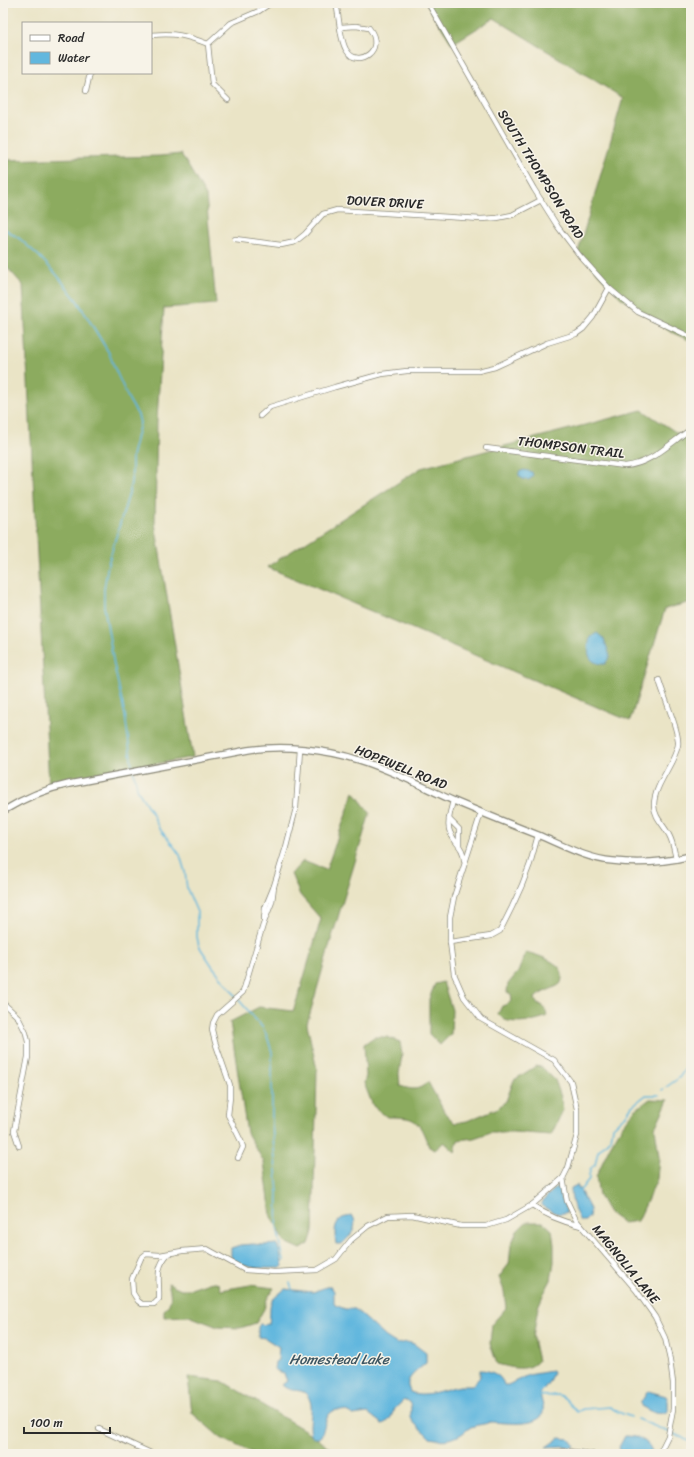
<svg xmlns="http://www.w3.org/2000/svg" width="694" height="1457" viewBox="0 0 694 1457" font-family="Sriracha,sans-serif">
	<rect width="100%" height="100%" fill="#f7f3e8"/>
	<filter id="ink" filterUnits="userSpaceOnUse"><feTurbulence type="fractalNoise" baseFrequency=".025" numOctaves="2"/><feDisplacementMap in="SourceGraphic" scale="8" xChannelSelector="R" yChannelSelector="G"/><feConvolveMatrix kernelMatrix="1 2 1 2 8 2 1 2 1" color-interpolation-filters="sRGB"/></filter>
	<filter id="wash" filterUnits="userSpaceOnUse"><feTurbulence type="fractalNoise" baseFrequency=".012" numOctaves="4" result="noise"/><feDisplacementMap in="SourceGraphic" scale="16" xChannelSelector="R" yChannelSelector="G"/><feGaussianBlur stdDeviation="0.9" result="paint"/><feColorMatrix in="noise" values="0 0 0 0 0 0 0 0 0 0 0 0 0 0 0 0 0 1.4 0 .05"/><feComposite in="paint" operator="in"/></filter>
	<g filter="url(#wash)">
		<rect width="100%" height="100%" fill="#eae4c6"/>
		<g fill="#8cab5e" stroke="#5c6b44">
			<polygon points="426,3 691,3 691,341 671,332 620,297 578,252 623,98 494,18 452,44"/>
			<polygon points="181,154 206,196 216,304 164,308 157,420 155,523 193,757 155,764 119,773 49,786 23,285 3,263 3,160 160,156"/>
			<polygon points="642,410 691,442 691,602 665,609 630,721 267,567 421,468"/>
			<polygon points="354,792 370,813 331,940 307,1024 317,1070 313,1232 309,1244 301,1249 285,1242 271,1215 264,1162 247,1133 230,1022 259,1007 293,1011 300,991 321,919 300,895 291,874 303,861 326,870"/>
			<path d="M526,952C537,955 562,962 562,975C562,978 562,982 560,984C554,989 542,991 535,998L537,1004L542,1005L546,1011L547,1016C538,1021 515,1024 505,1020C503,1019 500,1016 498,1014L502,1006L508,1004L512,1000L511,994L507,992L508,984L518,972Z"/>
			<polygon points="443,982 452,1010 451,1034 440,1045 429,1034 429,999 435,984"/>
			<path d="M374,1037H387L400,1042L402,1055L399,1074L400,1086C413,1090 418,1091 428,1082L445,1113L455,1123L467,1121L498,1108L506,1101L514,1080L536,1066L542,1067L555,1080L561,1097L563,1110L551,1135L513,1132H491L474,1138L458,1140L455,1152L444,1142L435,1150L429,1147C418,1119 417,1117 387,1117L373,1106L364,1083L366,1076L364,1044Z"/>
			<polygon points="650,1099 668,1100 655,1128 659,1157 657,1179 638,1221 623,1223 609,1213 599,1196 596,1177 609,1148 622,1126 634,1111"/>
			<path d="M526,1222H543L552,1230L554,1245V1262L551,1280L544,1293L538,1307L533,1338L538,1361C527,1373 510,1367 497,1364L490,1344L492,1324L506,1308L504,1291L499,1277L509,1264L511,1245L517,1231Z"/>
			<path d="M212,1282L219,1284L221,1290L250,1285L274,1288L267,1299L264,1309L256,1323L240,1328L218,1327L189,1316L164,1317V1310C173,1303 171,1293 168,1283L181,1289H191Z"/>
			<polygon points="188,1377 222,1381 311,1434 338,1454 255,1454 221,1438 192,1413"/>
		</g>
		<g fill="#62b7de" stroke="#467184">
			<polygon points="524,470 532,472 533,476 529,480 523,479 519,476 519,472"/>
			<path d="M597,633L604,639L610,656L605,664C586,664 587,651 590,637Z"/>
			<path d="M559,1185V1192L567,1212C556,1216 551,1211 541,1205L546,1197Z"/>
			<path d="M577,1185L590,1209L589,1217L585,1221H580C574,1210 571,1200 571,1188Z"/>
			<path d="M351,1216L354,1218C357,1230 350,1236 342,1244H336C335,1236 333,1224 341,1219C343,1217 348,1217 351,1216Z"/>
			<path d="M253,1244L264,1245L277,1244L280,1253L283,1266L281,1268C263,1268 246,1270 231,1258V1248L240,1245Z"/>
			<path d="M326,1287H331L334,1291V1302L335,1305L345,1309H355L386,1337L397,1344L407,1342L414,1344L426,1353V1363C421,1368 406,1377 408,1386C408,1388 410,1390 410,1392C427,1398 443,1389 460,1386C464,1386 468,1386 472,1386L480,1377V1370C490,1370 502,1375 504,1385H508L528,1375L552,1371L553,1373L548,1383L540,1394C541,1398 542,1402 543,1406C548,1430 503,1422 490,1422C484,1425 478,1424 471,1427C467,1429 463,1434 458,1436C448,1441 441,1440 430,1438C426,1433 413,1423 412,1420C409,1414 413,1408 409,1402L404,1400C401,1403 397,1406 394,1410C391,1416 390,1423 382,1424L368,1413L353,1415C347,1411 344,1410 338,1410C325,1410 325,1428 321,1436L319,1438H313C305,1425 317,1408 307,1395C301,1387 291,1394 282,1385L287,1381L284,1374L274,1369L275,1362L278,1360L279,1347L265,1338L258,1337V1327L261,1323L263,1325L269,1324C272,1301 265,1305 285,1289L313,1292Z"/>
			<path d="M648,1391L666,1396L668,1401V1411C658,1417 650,1411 641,1406V1402Z"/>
			<path d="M625,1436C637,1436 649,1440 652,1452L651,1454H621L619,1447Z"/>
			<polygon points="559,1438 569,1439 574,1445 573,1447 563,1446 546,1447"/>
		</g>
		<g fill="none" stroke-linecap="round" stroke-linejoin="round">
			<g stroke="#62b7de" stroke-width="1.5">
				<polyline points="3,228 20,239 39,256 57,275 78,302 109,353 115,369 129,400 138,415 140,423 132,456 132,473 130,490 108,564 104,589 104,606 114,665 125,715 132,766 138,791 152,813 159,828 175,848 180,855 185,872 187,889 197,912 197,937 199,946 213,967 236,996"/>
				<polyline points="238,999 263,1028 267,1036 272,1052 272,1125 278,1193 277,1227 284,1261"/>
				<polyline points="662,1090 679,1078 691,1060"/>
				<polyline points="579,1192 589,1179 589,1175 591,1168 595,1165 598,1151 611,1138 613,1127 625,1116 632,1106 646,1095 659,1095"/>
				<polyline points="290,1283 292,1289"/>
				<path d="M540,1395C546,1397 551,1395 557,1395C565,1395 572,1407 577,1412L583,1409L610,1407L618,1412L631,1417"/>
				<polyline points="637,1419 681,1437 691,1443"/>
			</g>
		</g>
	</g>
	<g filter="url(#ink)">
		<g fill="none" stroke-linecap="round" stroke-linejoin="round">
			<defs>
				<g id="minor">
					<path d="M336,3C339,15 340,42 347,51C357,68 387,51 369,28L356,26L341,27"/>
					<polyline points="428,3 534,189 558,227 580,256 609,288 638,312 691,337"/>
					<path d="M151,35C176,33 185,35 208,44"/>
					<polyline points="86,91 90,73"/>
					<polyline points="228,100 212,84 208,44 231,23 259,11 271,3"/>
					<polyline points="235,239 281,245 295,242 305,234 323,214 337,210 481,219 497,218 512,215 541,200"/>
					<polyline points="260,416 270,407 335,387 382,374 407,371 478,371 495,367 547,343 576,334 583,329 593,317 609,288"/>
					<path d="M486,448L625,466C651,464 670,443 691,429"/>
					<path d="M659,680C663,695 680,732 678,745C674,765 654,785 654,805C654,817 664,825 669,835C673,842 674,850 676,859"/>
					<path d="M453,801C451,809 447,820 449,829C452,842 464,846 464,860"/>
					<polyline points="449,819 459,829 459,845"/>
					<polyline points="264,919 265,908 274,886 286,847 296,808 300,749"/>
					<polyline points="450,942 491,936 500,931 512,907 522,885 530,864 538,835"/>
					<polyline points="3,1003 18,1017 26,1033 28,1042 28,1057 14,1131 19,1146"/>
					<polyline points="238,1158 243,1147 241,1141 228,1115 230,1097 230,1085 215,1042 212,1030 213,1023 217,1015 243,992 263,925 272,902 274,886"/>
					<polyline points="563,1178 567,1201 576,1220 636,1290 655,1317 665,1338 670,1360 673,1383 673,1409 668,1436 659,1454"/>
					<path d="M532,1205C547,1216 563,1222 581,1226"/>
					<path d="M168,1254C154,1269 160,1281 159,1299L154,1304H142L138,1301L133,1293L132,1279L141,1258L146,1254L160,1255L182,1251L207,1249L245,1270L274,1272L317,1270L336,1259L351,1240L368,1226L388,1216L412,1215L461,1226H486L506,1220L532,1205L563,1178L568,1168L577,1135V1109L571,1082L554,1060L481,1019L464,997L454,974L450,942V917L454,897L481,813"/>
					<polyline points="99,1429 153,1454"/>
					<polyline points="545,1454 566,1451 592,1454"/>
				</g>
				<path id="tertiary" d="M3,811C24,798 45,789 69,784L248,750C284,745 325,749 359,760C392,770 423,787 454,801C482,813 510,824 538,835C562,845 587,859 613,861C638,864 666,862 691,856"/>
			</defs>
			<use href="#minor" stroke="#8a8878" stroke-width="6"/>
			<use href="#tertiary" stroke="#8a8878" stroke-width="8"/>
			<use href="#minor" stroke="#fff" stroke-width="4.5"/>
			<use href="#tertiary" stroke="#fff" stroke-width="5.5"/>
		</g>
	</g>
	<g text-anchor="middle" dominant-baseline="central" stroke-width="3" stroke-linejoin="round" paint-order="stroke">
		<g font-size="13" fill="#2b2b2b" stroke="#f7f3e8">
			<text transform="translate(541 174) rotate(58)">SOUTH THOMPSON ROAD</text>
			<text transform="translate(385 202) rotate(3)">DOVER DRIVE</text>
			<text transform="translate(571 447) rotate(7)">THOMPSON TRAIL</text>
			<text transform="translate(401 767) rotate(22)">HOPEWELL ROAD</text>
			<text transform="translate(626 1264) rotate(51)">MAGNOLIA LANE</text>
		</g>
		<g font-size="14" font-style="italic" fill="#3c5561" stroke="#f7f3e8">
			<text x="339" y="1359">Homestead Lake</text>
		</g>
	</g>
	<rect width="694" height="1457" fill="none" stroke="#f7f3e8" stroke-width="16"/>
	<rect x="22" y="22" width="130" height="52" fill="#f7f3e8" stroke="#a5a39c"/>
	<rect x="30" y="35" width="20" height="6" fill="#ffffff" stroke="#a5a39c"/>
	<text x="58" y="42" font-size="12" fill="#2b2b2b">Road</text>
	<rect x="30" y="52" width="20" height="12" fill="#62b7de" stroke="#a5a39c"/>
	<text x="58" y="62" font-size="12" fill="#2b2b2b">Water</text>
	<path d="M24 1427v6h86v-6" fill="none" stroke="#2b2b2b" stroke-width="2"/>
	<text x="30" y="1427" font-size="12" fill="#2b2b2b" stroke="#f7f3e8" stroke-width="3" paint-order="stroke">100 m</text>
</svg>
